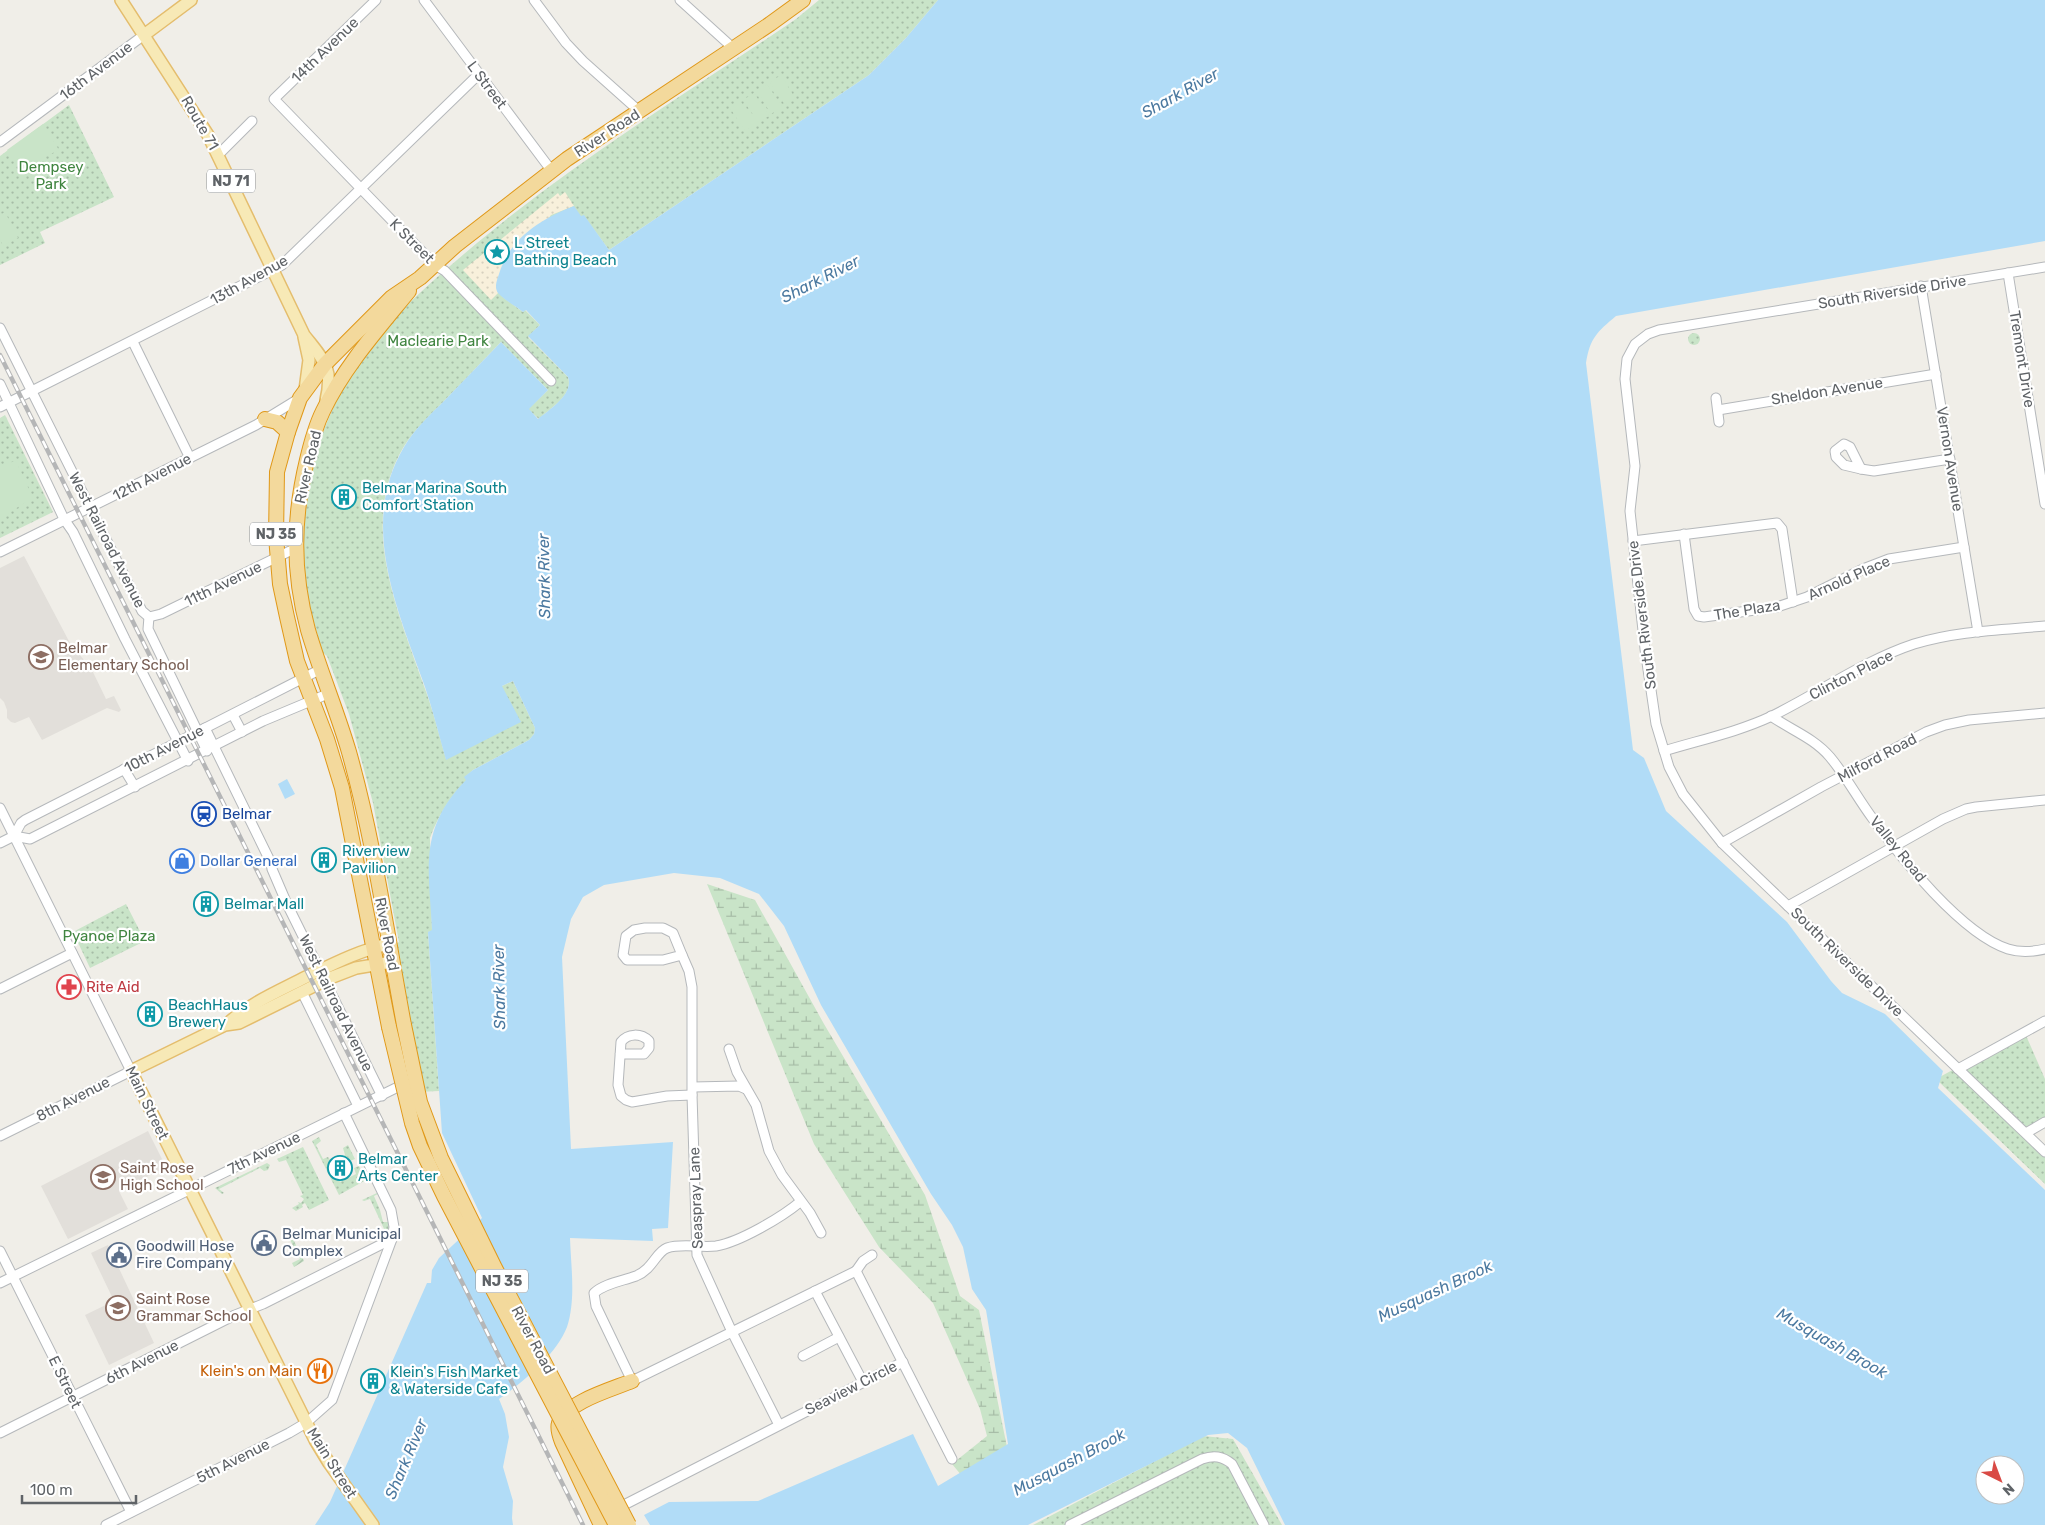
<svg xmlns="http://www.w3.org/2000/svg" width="2045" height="1525" viewBox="0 0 2045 1525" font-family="Rubik,sans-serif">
	<defs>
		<pattern id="grass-dots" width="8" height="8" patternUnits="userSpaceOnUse" patternTransform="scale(1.25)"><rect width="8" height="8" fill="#c9e4c8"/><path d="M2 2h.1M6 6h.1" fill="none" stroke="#a6bca6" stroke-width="1.8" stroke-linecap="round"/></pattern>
		<pattern id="wetland-marsh" width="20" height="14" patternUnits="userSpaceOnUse" patternTransform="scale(1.25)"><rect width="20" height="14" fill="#c9e4c8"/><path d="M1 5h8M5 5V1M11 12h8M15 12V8" fill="none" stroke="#a6bca6"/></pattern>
		<pattern id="sand-dots" width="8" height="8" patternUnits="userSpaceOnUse" patternTransform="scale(1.25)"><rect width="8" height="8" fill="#f8f0db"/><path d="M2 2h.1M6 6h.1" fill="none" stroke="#d7d0bf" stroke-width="1.8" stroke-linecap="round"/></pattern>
		<pattern id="garden-furrows" width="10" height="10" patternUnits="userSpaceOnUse" patternTransform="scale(1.25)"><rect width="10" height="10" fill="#c9e4c8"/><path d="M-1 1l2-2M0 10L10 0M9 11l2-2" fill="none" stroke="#a6bca6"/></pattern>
	</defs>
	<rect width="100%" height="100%" fill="#f0eee8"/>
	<g fill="#e2dfda">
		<polygon points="24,556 71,645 91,668 106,699 114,696 121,710 119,712 107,708 42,740 29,717 15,723 11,722 7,718 7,710 4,702 0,698 0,568"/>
		<polygon points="148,1131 166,1167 119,1191 128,1209 68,1239 41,1186"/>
		<polygon points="108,1245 154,1343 109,1365 85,1315 114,1301 91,1253"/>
	</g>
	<g fill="url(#grass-dots)">
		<path d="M819,0H938L906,38L869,75L609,250L584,216L503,262C492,297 496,291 523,312L525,310L540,325L528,337L568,377C574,395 550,408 539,419L528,409L548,390L501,342C483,360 466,379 448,397C432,414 415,428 403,448C358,525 398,611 424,686C433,710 439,735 446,759L502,686L513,681L535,728L534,734L529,740L473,770L465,777L467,780C450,796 438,816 430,838L432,931L428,932L439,1091L418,1092L390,947L399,942L373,803L349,714L327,656L322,652C317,630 308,607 306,585C301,550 303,512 310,477C319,433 340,388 367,352C397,310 438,276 477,243C577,160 689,92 796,19Z"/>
		<polygon points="69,105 114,197 40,232 45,243 0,265 0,156"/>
		<circle cx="1694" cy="339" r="6"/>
		<polygon points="5,415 53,512 0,538 0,418"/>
		<polygon points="126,904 145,941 90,968 73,932"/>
		<polygon points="2024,1031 2045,1079 2045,1121 2022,1134 2045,1155 2045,1184 1936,1079"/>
		<polygon points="319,1137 321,1141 316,1145 323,1159 328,1157 332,1162 345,1155 343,1148 348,1145 355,1159 350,1161 348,1157 332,1165 340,1182 356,1174 354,1168 359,1166 366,1180 339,1195 312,1141"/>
		<polygon points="303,1147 329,1200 309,1210 305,1203 302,1205 303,1207 296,1211 292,1208 299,1204 298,1202 301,1203 304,1199 300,1196 303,1195 286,1160 279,1162 277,1159"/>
		<polygon points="267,1163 270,1165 268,1170 264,1171 260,1168 219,1189 224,1193 222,1194 215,1188"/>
		<polygon points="379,1192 380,1193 374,1196 380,1210 383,1222 389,1222 388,1235 382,1239 380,1237 386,1233 370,1199 364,1201 362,1200"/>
		<polygon points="1203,1436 1233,1439 1282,1525 1033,1525"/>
	</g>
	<polygon fill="url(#wetland-marsh)" points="707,884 755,900 824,1024 925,1195 960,1296 979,1310 1007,1447 962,1476 952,1464 987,1436 980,1409 933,1303 879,1247 814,1144"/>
	<polygon fill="url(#sand-dots)" points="565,192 574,206 551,215 496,285 498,293 491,300 463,270 558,193 560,196"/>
	<polygon fill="url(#garden-furrows)" points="290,1233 304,1261 294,1267 292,1263 300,1259 287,1234"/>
	<g fill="#c9e4c8">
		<polygon points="781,75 795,98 785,105 770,82"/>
		<polygon points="767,84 782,107 771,114 757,91"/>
		<polygon points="754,93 769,116 758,122 743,100"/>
		<polygon points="741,102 756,124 745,131 730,108"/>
		<polygon points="43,124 59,150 21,168 7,150"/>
		<polygon points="5,212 18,238 3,246 0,239 0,215"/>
		<polygon points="16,461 33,498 0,518 0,465"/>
	</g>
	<g fill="#b1dcf7" fill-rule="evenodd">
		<path d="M938,0H2045V241L1616,316C1597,332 1590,338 1586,363L1633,750L1644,758L1666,811L1787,922L1831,981L1842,993L1885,1014L1943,1071L1938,1088L2045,1190V1525H1285L1247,1448L1228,1433L1208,1435L1028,1525H650L644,1515L669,1502L758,1501L913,1434L938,1486L1008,1444L986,1310L972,1289L963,1247L952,1225L931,1194L821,1005L784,926L759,894L720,878L674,873L604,885L583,897L571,919L562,957L571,1149L673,1142L668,1228L652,1229L653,1241L570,1238C571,1267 576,1300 567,1327C556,1355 523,1382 499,1399L505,1414L509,1437L503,1467L513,1501L512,1518L513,1525H315L330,1502L427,1283H431L432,1270L439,1258L482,1218L442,1133L428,932L432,930C429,868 418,829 466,780L464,777L473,770L529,740L534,734L535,728L513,681L502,686L521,722L446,760C439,735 433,711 425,687C398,611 358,524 404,447C415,428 430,415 446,399C464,380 483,361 501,342L548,390L529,409L538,419C550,409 574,394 568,377L528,336L540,325L526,310L523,312C516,306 504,300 498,293C494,287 497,280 499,274C510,238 541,219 574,206L581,216L584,215L609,250L869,75L906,38ZM1985,1465H2015V1495H1985Z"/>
		<polygon points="287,779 295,794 285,799 278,784"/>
	</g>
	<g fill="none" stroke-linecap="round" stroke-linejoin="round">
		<defs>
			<g id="minor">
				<polyline points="376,0 274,99 435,265 445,271 551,381"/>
				<polyline points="424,0 551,170"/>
				<polyline points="534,0 566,43 583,61 639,111"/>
				<polyline points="680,0 733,48"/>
				<polyline points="0,142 144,35"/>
				<polyline points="218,155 252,121"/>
				<polyline points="2045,267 1659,330 1648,334 1635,344 1627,359 1625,379 1635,466 1630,511 1645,649 1656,724 1669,767 1683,794 1722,843 2045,1152"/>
				<polyline points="2008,273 2045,504"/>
				<polyline points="1921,286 1978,632"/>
				<polyline points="0,328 142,611 149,617"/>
				<polyline points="133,342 190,458"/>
				<polyline points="0,384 64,519 73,532 125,639 188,761"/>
				<polyline points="1716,398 1719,422"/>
				<polyline points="0,407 282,265 479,74"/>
				<polyline points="1718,410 1936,374"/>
				<polygon points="1844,444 1850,447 1861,469 1844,465 1836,457 1835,451"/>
				<polyline points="1861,469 1874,471 1950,459"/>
				<polyline points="1684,534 1694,609 1698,616 1704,617 1777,607 1807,597 1863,569 1889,559 1964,547"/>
				<polyline points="1633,541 1777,523 1782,529 1793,602"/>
				<polyline points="0,552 256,425 300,398"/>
				<polyline points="149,617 161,614 296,548"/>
				<polyline points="149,617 148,629 207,751"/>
				<polyline points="233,715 242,732"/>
				<path d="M1771,716C1791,730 1814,738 1830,757C1846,776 1858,799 1873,819C1901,858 1962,934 2008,949C2021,953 2032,952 2045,949"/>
				<polyline points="205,728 271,863 272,869 287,904 382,1096"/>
				<path d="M1664,751C1700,740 1738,732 1772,716C1819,693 1863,661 1914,644C1956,631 2001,630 2045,626"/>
				<polyline points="124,769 135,787"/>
				<polyline points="0,808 131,1071 0,1136"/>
				<polyline points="14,836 30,839 263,721 330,693"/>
				<polyline points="0,843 14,836 21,823 25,820 321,669"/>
				<polyline points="1722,843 1821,787 1926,732 1945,725 1969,720 2045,713"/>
				<polyline points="1788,906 1943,819 1966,809 1976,807 2045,800"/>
				<polygon points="645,928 663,928 673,933 682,955 663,960 627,960 623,955 626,936 634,930"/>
				<polyline points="682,955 689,971 692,987 692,1095 697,1255 732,1332 779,1425"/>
				<polyline points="0,989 72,953"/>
				<polyline points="302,992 358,1106"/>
				<polyline points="729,1049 737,1072 756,1105 769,1151 782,1175 810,1213 821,1233"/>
				<path d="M620,1054H644L649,1048V1041C641,1033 628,1033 621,1042L618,1085L621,1096L626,1100L632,1102L667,1096L692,1095"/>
				<polyline points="1958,1069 2045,1021"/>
				<polyline points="693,1087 739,1086 746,1089"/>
				<polyline points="2026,1133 2045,1122"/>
				<path d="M800,1202C782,1217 740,1242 716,1246C700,1248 682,1243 667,1248C656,1252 653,1269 636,1276C623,1281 605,1283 594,1293L596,1306L632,1381L856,1271"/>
				<polyline points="0,1251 131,1512"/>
				<polyline points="856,1271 952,1459"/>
				<polyline points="856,1271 863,1261 872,1255"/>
				<polyline points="0,1283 406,1083"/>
				<polyline points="815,1291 863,1382"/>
				<polyline points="803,1356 839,1337"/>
				<polyline points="0,1433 235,1315 263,1304 392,1239"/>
				<polyline points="620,1507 903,1362"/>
				<polyline points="106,1525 289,1433 306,1423 332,1400 392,1239 394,1227 391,1210 344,1113"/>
				<path d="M1070,1525L1202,1459C1214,1455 1222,1456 1232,1464L1264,1525"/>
			</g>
			<g id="major">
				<path d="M121,0L208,135L304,335C323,359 334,368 326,400"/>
				<polyline points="144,35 191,0"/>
				<polyline points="304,337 309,360 305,390"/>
				<path d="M227,1024C250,1003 279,991 306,977C333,964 360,950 389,944"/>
				<polyline points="373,1525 329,1463 315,1440 131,1071 225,1025 239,1023 330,978 356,968 392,962"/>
			</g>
			<g id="highway">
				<polyline points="265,419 277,422 288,432"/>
				<path d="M404,1025C387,934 374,841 349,752C337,711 320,671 308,630C292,571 293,518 307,460C311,443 315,427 323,411C344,367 378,329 409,291"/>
				<polyline points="389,1027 342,788 327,739 297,661 287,617 280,584 276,537 277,472 288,432 300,398 325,364 392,297 420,278 455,246 567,159 770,24 803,0"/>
				<path d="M601,1525L562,1442C560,1437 557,1429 559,1423C566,1402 613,1389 632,1381"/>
			</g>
		</defs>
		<use href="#minor" stroke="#b5b8bb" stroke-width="11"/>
		<use href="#major" stroke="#e4bd6d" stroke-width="14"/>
		<use href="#highway" stroke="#e09818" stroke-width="16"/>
		<use href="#minor" stroke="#fff" stroke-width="9"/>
		<use href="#major" stroke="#f7e9b6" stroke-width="11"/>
		<use href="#highway" stroke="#f3d99c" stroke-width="14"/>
		<defs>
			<polyline id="rail" points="0,355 583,1525"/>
		</defs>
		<use href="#rail" stroke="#b5b6b7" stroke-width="4.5"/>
		<use href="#rail" stroke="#fff" stroke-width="2.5" stroke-dasharray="8" stroke-linecap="butt"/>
		<defs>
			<g id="highway-bridge">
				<polyline points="404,1025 420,1102 441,1158 495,1268 629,1525"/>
				<polyline points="389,1027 412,1123 420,1146 444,1196 616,1525"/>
			</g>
		</defs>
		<use href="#highway-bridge" stroke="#e09818" stroke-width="16" stroke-linecap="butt"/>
		<use href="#highway-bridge" stroke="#f3d99c" stroke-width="14"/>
	</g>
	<defs>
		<symbol id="sight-ring" viewBox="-11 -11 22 22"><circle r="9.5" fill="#fff" stroke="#0f9aa8" stroke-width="1.5"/><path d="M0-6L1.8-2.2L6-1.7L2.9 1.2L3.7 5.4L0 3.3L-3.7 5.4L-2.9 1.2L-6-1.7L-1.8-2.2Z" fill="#0f9aa8"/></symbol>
		<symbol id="building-ring" viewBox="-11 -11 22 22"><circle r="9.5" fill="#fff" stroke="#0f9aa8" stroke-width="1.5"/><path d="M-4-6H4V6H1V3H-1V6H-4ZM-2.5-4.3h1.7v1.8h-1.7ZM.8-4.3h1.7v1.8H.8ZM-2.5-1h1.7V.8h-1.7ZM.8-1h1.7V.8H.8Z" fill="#0f9aa8"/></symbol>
		<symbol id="school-ring" viewBox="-11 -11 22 22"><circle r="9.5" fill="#fff" stroke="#8d6e63" stroke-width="1.5"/><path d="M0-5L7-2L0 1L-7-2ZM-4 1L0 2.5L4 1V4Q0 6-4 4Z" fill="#8d6e63"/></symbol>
		<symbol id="station-ring" viewBox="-11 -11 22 22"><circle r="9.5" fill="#fff" stroke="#1a4fb4" stroke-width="1.5"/><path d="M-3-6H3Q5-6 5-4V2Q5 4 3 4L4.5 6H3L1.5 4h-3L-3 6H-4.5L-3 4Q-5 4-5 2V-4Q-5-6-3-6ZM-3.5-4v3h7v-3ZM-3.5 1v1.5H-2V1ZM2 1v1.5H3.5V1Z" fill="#1a4fb4"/></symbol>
		<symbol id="shop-ring" viewBox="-11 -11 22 22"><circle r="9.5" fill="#fff" stroke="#3f7fe0" stroke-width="1.5"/><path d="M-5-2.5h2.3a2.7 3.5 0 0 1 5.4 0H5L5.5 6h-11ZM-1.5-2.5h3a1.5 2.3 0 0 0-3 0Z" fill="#3f7fe0"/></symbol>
		<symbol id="pharmacy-ring" viewBox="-11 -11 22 22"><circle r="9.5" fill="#fff" stroke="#e0444e" stroke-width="1.5"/><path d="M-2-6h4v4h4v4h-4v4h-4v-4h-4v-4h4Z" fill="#e0444e"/></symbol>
		<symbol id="civic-ring" viewBox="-11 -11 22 22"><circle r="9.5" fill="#fff" stroke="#5c6f8a" stroke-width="1.5"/><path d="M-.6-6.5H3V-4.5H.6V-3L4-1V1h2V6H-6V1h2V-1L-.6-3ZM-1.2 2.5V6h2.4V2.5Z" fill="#5c6f8a"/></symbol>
		<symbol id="restaurant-ring" viewBox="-11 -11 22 22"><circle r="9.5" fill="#fff" stroke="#e8710a" stroke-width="1.5"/><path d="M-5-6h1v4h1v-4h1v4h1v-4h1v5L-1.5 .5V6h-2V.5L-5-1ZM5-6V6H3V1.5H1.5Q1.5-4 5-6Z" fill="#e8710a"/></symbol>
	</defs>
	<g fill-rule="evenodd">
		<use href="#sight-ring" x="483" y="238" width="28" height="28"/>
		<use href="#building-ring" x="330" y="483" width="28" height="28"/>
		<use href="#school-ring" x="27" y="643" width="28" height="28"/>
		<use href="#station-ring" x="190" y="800" width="28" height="28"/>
		<use href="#building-ring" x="310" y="846" width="28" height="28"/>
		<use href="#shop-ring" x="168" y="847" width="28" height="28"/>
		<use href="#building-ring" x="192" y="890" width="28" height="28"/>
		<use href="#pharmacy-ring" x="55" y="973" width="28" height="28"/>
		<use href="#building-ring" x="136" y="1000" width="28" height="28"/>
		<use href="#building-ring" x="326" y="1154" width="28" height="28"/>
		<use href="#school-ring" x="89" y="1163" width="28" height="28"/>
		<use href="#civic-ring" x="250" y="1229" width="28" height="28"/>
		<use href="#civic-ring" x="105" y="1241" width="28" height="28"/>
		<use href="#school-ring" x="104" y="1294" width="28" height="28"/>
		<use href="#restaurant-ring" x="306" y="1357" width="28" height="28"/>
		<use href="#building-ring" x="359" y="1367" width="28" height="28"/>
	</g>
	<g text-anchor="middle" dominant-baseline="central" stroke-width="4.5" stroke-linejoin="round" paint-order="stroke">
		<g fill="#fff" stroke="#8f9295" stroke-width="1">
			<rect x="207" y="169.5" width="48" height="23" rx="4"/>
			<rect x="250" y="522.5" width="52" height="23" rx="4"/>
			<rect x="476" y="1269.5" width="52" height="23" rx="4"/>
		</g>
		<g font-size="14" font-weight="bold" fill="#5f6367">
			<text x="231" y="181">NJ 71</text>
			<text x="276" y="534">NJ 35</text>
			<text x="502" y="1281">NJ 35</text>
		</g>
		<g font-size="15" fill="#5f6367" stroke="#fff">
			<text transform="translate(325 50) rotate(-44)">14th Avenue</text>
			<text transform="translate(96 71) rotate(-37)">16th Avenue</text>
			<text transform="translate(487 85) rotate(53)">L Street</text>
			<text transform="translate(200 123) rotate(60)">Route 71</text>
			<text transform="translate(607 133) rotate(-33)">River Road</text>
			<text transform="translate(412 241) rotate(45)">K Street</text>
			<text transform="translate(249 280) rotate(-29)">13th Avenue</text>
			<text transform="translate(1892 292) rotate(-9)">South Riverside Drive</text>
			<text transform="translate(2022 359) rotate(81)">Tremont Drive</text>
			<text transform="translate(1827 391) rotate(-9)">Sheldon Avenue</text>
			<text transform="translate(1950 459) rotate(81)">Vernon Avenue</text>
			<text transform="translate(308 467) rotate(-77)">River Road</text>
			<text transform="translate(152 477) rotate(-27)">12th Avenue</text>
			<text transform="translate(107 540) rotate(63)">West Railroad Avenue</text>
			<text transform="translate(1849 578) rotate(-24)">Arnold Place</text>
			<text transform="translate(223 584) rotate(-26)">11th Avenue</text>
			<text transform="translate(1747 610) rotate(-9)">The Plaza</text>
			<text transform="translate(1642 615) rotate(-97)">South Riverside Drive</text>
			<text transform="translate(1851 675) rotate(-27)">Clinton Place</text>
			<text transform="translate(164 749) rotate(-27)">10th Avenue</text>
			<text transform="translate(1877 758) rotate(-28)">Milford Road</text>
			<text transform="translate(1898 849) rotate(51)">Valley Road</text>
			<text transform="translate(387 934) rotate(79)">River Road</text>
			<text transform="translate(1847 962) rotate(44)">South Riverside Drive</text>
			<text transform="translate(336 1003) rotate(64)">West Railroad Avenue</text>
			<text transform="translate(73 1099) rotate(-27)">8th Avenue</text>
			<text transform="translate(147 1103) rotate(64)">Main Street</text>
			<text transform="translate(264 1153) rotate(-26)">7th Avenue</text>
			<text transform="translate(696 1198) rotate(-92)">Seaspray Lane</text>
			<text transform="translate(533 1340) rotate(62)">River Road</text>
			<text transform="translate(142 1362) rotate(-27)">6th Avenue</text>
			<text transform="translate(65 1382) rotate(64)">E Street</text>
			<text transform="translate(851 1388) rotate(-27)">Seaview Circle</text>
			<text transform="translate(233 1461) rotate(-27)">5th Avenue</text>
			<text transform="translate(332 1463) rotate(58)">Main Street</text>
		</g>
		<g font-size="15" fill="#408540" stroke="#fff">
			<text x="51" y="167">Dempsey<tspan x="51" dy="17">Park</tspan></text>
			<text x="438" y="341">Maclearie Park</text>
			<text x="109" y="936">Pyanoe Plaza</text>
		</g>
		<g font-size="15" fill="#0d838f" stroke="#fff" text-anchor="start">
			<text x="514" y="243">L Street<tspan x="514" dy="17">Bathing Beach</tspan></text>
			<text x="362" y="488">Belmar Marina South<tspan x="362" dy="17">Comfort Station</tspan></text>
			<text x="342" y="851">Riverview<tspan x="342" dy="17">Pavilion</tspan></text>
			<text x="224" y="904">Belmar Mall</text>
			<text x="168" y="1005">BeachHaus<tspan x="168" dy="17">Brewery</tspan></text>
			<text x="358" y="1159">Belmar<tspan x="358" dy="17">Arts Center</tspan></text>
			<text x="390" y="1372">Klein's Fish Market<tspan x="390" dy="17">&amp; Waterside Cafe</tspan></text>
		</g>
		<g font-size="15" fill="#785e54" stroke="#fff" text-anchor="start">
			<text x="58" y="648">Belmar<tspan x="58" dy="17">Elementary School</tspan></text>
			<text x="120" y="1168">Saint Rose<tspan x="120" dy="17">High School</tspan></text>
			<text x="136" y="1299">Saint Rose<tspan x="136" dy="17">Grammar School</tspan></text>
		</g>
		<g font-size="15" fill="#164399" stroke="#fff" text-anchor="start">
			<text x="222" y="814">Belmar</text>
		</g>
		<g font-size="15" fill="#366cbe" stroke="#fff" text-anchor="start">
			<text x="200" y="861">Dollar General</text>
		</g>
		<g font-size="15" fill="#be3a42" stroke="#fff" text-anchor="start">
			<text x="86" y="987">Rite Aid</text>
		</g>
		<g font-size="15" fill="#4e5e75" stroke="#fff" text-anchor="start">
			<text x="282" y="1234">Belmar Municipal<tspan x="282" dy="17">Complex</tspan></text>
			<text x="136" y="1246">Goodwill Hose<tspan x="136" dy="17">Fire Company</tspan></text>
		</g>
		<g font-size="15" fill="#c56008" stroke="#fff" text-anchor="end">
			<text x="302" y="1371">Klein's on Main</text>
		</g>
		<g font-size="16" font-style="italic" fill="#4b79a0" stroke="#fff">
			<text transform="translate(1180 93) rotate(-29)">Shark River</text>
			<text transform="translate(820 279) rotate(-27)">Shark River</text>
			<text transform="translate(544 576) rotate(-91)">Shark River</text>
			<text transform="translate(499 987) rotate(-91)">Shark River</text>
			<text transform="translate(1435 1291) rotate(-25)">Musquash Brook</text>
			<text transform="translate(1832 1343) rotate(30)">Musquash Brook</text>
			<text transform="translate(406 1459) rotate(-67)">Shark River</text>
			<text transform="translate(1069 1462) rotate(-28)">Musquash Brook</text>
		</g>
	</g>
	<g transform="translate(2000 1480) rotate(138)"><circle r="24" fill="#ffffff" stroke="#bfc1c2"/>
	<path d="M0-4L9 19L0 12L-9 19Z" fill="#d94a45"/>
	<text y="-8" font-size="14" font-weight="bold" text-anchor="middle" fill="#5f6367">N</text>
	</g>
	<path d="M22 1495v8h114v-8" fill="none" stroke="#5f6367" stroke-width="2.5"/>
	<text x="30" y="1495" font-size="15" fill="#5f6367" stroke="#ffffff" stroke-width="4" paint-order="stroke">100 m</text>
</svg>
